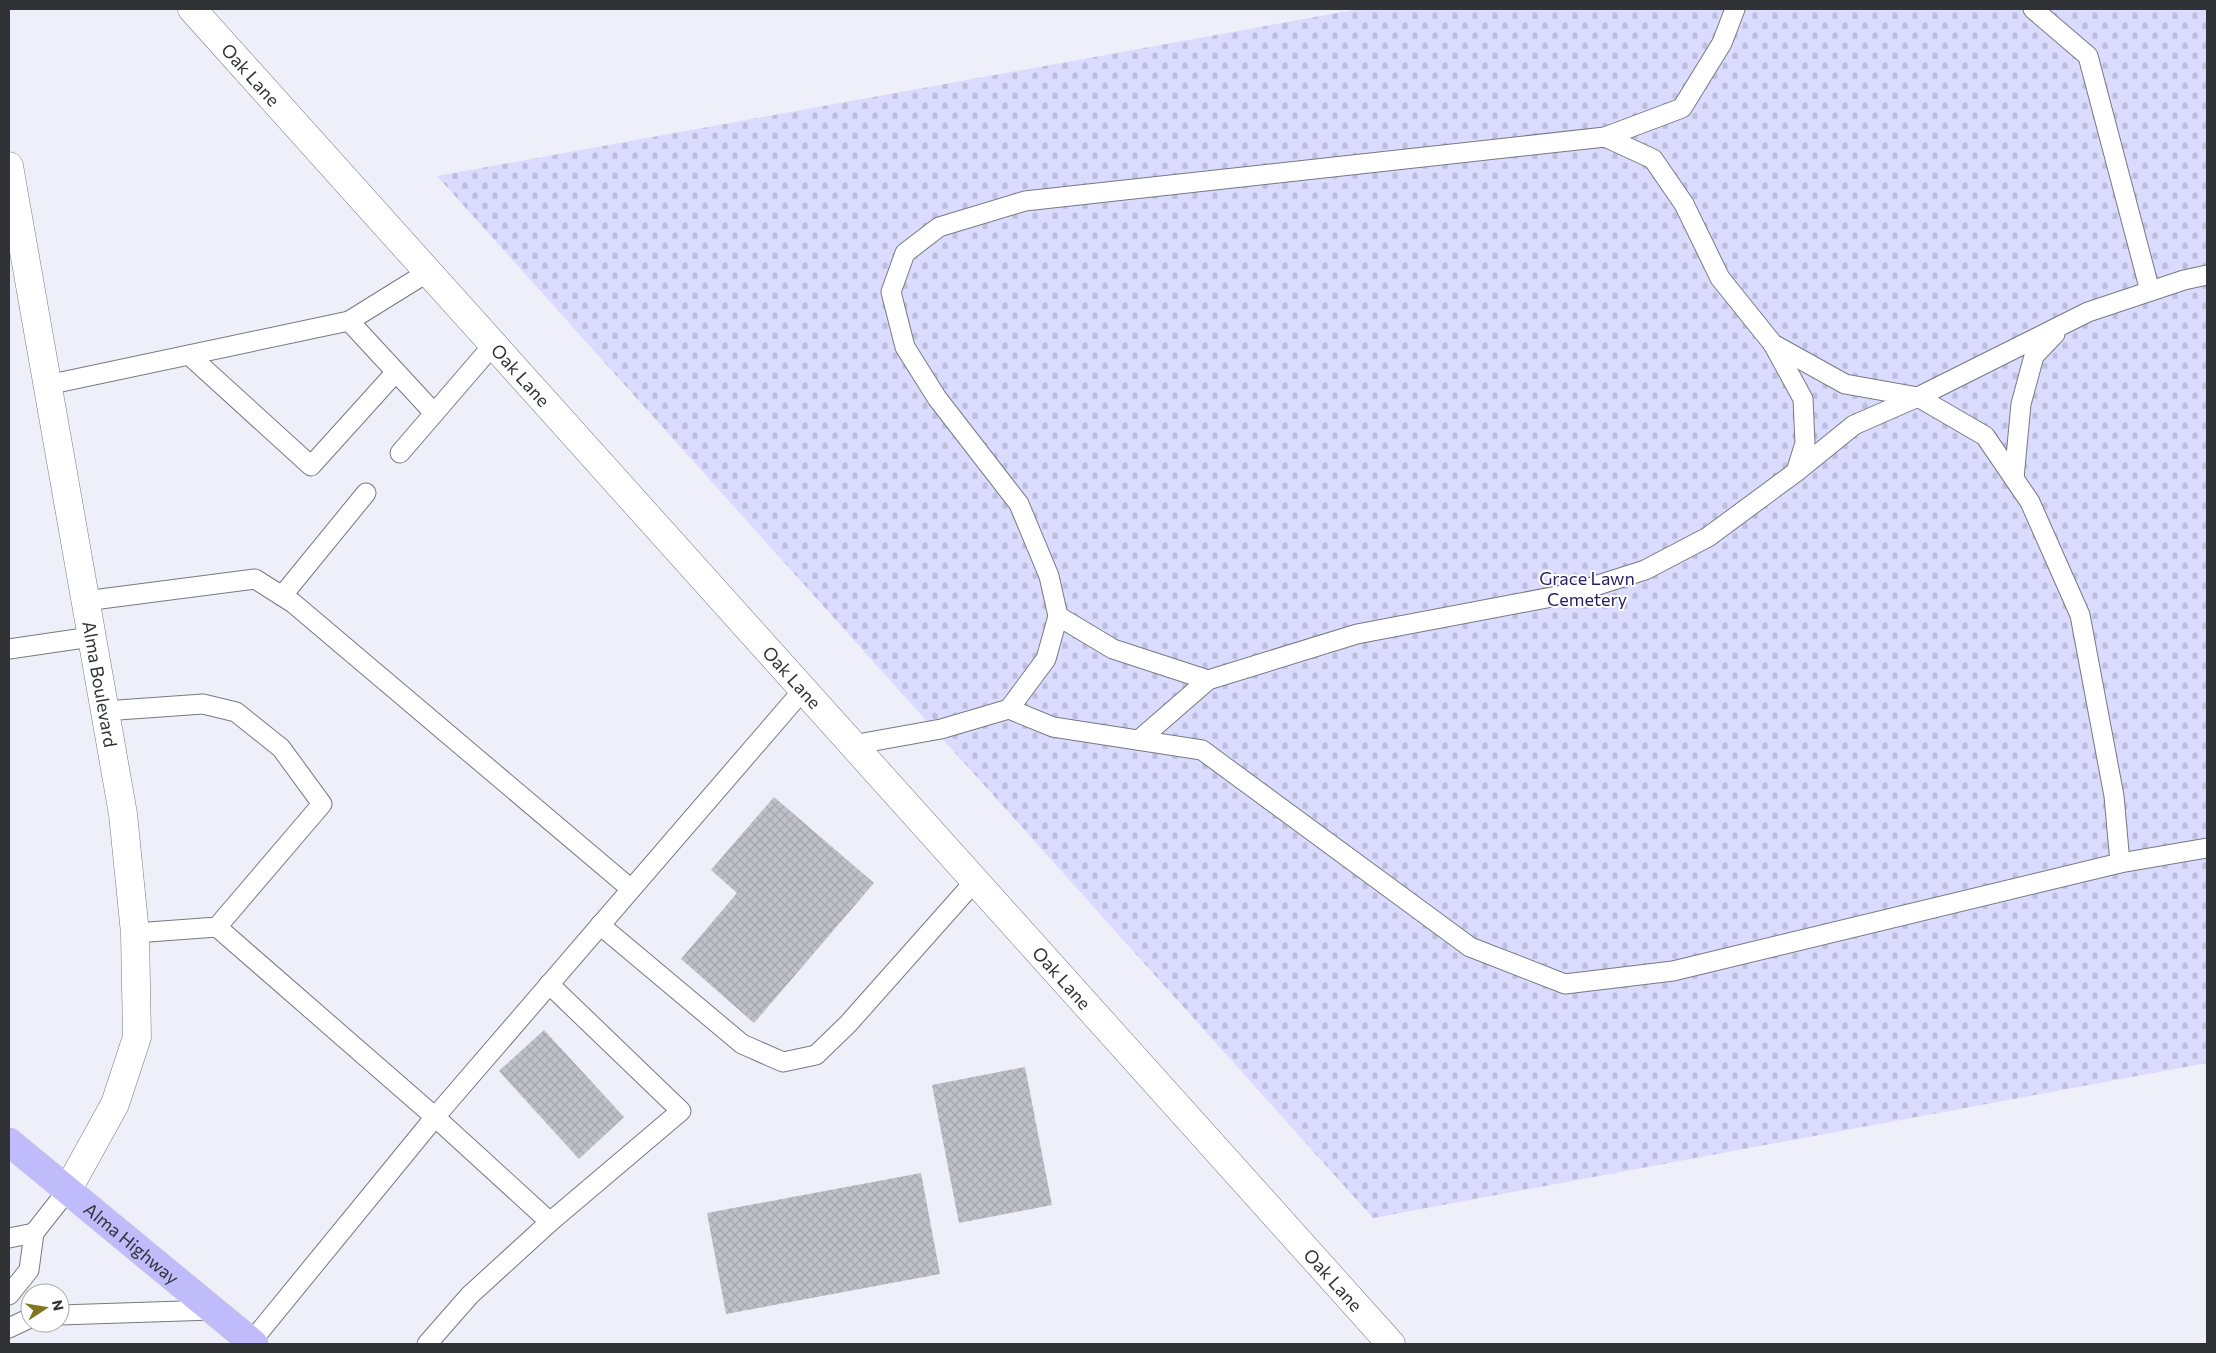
<svg xmlns="http://www.w3.org/2000/svg" width="2216" height="1353" viewBox="0 0 2216 1353" font-family="Commissioner,sans-serif">
	<defs>
		<pattern id="cemetery-stones" width="16" height="16" patternUnits="userSpaceOnUse" patternTransform="scale(1.25)"><rect width="16" height="16" fill="#dadbff"/><path d="M2 7V4a2 2 0 0 1 4 0v3zM10 15v-3a2 2 0 0 1 4 0v3z" fill="#bcbcdb"/></pattern>
		<pattern id="building-cross-hatch" width="8" height="8" patternUnits="userSpaceOnUse" patternTransform="scale(1.25)"><rect width="8" height="8" fill="#bfc0c8"/><path d="M0 0l8 8M0 8l8-8" fill="none" stroke="#a5a5ac"/></pattern>
	</defs>
	<rect width="100%" height="100%" fill="#eeeff8"/>
	<polygon fill="url(#cemetery-stones)" points="1359,9 2207,9 2207,1063 1373,1218 437,176"/>
	<g fill="url(#building-cross-hatch)">
		<polygon points="774,797 874,883 754,1023 681,959 737,893 711,870"/>
		<polygon points="544,1030 624,1117 579,1159 499,1071"/>
		<polygon points="1025,1067 1052,1205 959,1223 932,1085"/>
		<polygon points="921,1173 940,1274 726,1314 707,1213"/>
	</g>
	<g fill="none" stroke-linecap="round" stroke-linejoin="round">
		<defs>
			<g id="service">
				<polyline points="2033,9 2088,56 2150,291"/>
				<polyline points="1605,137 1653,159 1684,204 1720,278 1773,344 1845,384 1918,397 1985,436 2030,502 2080,615 2114,796 2120,863"/>
				<polyline points="349,321 434,413"/>
				<polyline points="1773,344 1803,399 1805,443 1796,472"/>
				<polyline points="189,355 311,466 395,373"/>
				<polyline points="47,385 349,321 428,272"/>
				<polyline points="400,453 493,345"/>
				<polyline points="2014,478 2021,404 2034,356 2055,334"/>
				<polyline points="282,596 366,493"/>
				<polyline points="85,601 255,579 293,603 631,889"/>
				<polyline points="1058,616 1113,649 1208,680"/>
				<polyline points="9,649 91,637"/>
				<polyline points="1009,709 1053,727 1202,750 1470,947 1565,984 1673,971 2120,863 2207,848"/>
				<polyline points="104,711 203,704 236,712 281,748 322,804 217,927 135,933"/>
				<polyline points="1139,740 1208,680 1357,634 1573,593 1645,570 1708,537 1796,472 1854,425 1918,397 2088,312 2184,280 2207,275"/>
				<polyline points="852,745 941,729 1009,709 1046,659 1058,616 1049,576 1019,504 937,398 905,347 891,292 905,253 939,227 1025,201 1605,137 1682,108 1722,43 1735,9"/>
				<polyline points="600,925 742,1044 783,1062 816,1055 848,1024 975,881"/>
				<polyline points="217,927 435,1117 550,1222 470,1295 427,1344"/>
				<polyline points="549,984 681,1111 550,1222"/>
				<polyline points="9,1238 34,1233"/>
				<polyline points="9,1295 29,1270 34,1233 67,1191"/>
				<polyline points="60,1315 213,1310"/>
				<polyline points="9,1328 30,1318"/>
				<polyline points="251,1342 435,1117 803,690"/>
			</g>
			<g id="minor">
				<path id="s1" d="M192,9L1391,1344"/>
			</g>
			<g id="tertiary">
				<path id="s2" d="M9,166L123,814L135,933L137,1037L115,1104L67,1191"/>
			</g>
			<g id="primary">
				<path id="s3" d="M9,1142L254,1344"/>
			</g>
		</defs>
		<use href="#service" stroke="#787981" stroke-width="21"/>
		<use href="#minor" stroke="#787981" stroke-width="29"/>
		<use href="#tertiary" stroke="#787981" stroke-width="29"/>
		<use href="#primary" stroke="#cececf" stroke-width="29"/>
		<use href="#service" stroke="#fff" stroke-width="19"/>
		<use href="#minor" stroke="#fff" stroke-width="28"/>
		<use href="#tertiary" stroke="#fff" stroke-width="28"/>
		<use href="#primary" stroke="#c0bcfc" stroke-width="28"/>
	</g>
	<g text-anchor="middle" dominant-baseline="central" stroke-width="4" stroke-linejoin="round" paint-order="stroke">
		<g font-size="18" fill="#313235" stroke="#fff">
			<text stroke="none"><textPath href="#s1" startOffset="88">Oak Lane</textPath></text>
			<text stroke="none"><textPath href="#s1" startOffset="492">Oak Lane</textPath></text>
			<text stroke="none"><textPath href="#s1" startOffset="898">Oak Lane</textPath></text>
			<text stroke="none"><textPath href="#s2" startOffset="526">Alma Boulevard</textPath></text>
			<text stroke="none"><textPath href="#s1" startOffset="1302">Oak Lane</textPath></text>
			<text stroke="none"><textPath href="#s3" startOffset="159">Alma Highway</textPath></text>
			<text stroke="none"><textPath href="#s1" startOffset="1708">Oak Lane</textPath></text>
		</g>
		<g font-size="18" fill="#271d60" stroke="#fff">
			<text x="1587" y="578">Grace Lawn<tspan x="1587" dy="21">Cemetery</tspan></text>
		</g>
	</g>
	<rect width="2216" height="1353" fill="none" stroke="#313235" stroke-width="20"/>
	<g transform="translate(45 1308) rotate(78)"><circle r="24" fill="#ffffff" stroke="#adadae"/>
	<path d="M0-4L9 19L0 12L-9 19Z" fill="#7f771b"/>
	<text y="-8" font-size="14" font-weight="bold" text-anchor="middle" fill="#313235">N</text>
	</g>
</svg>
